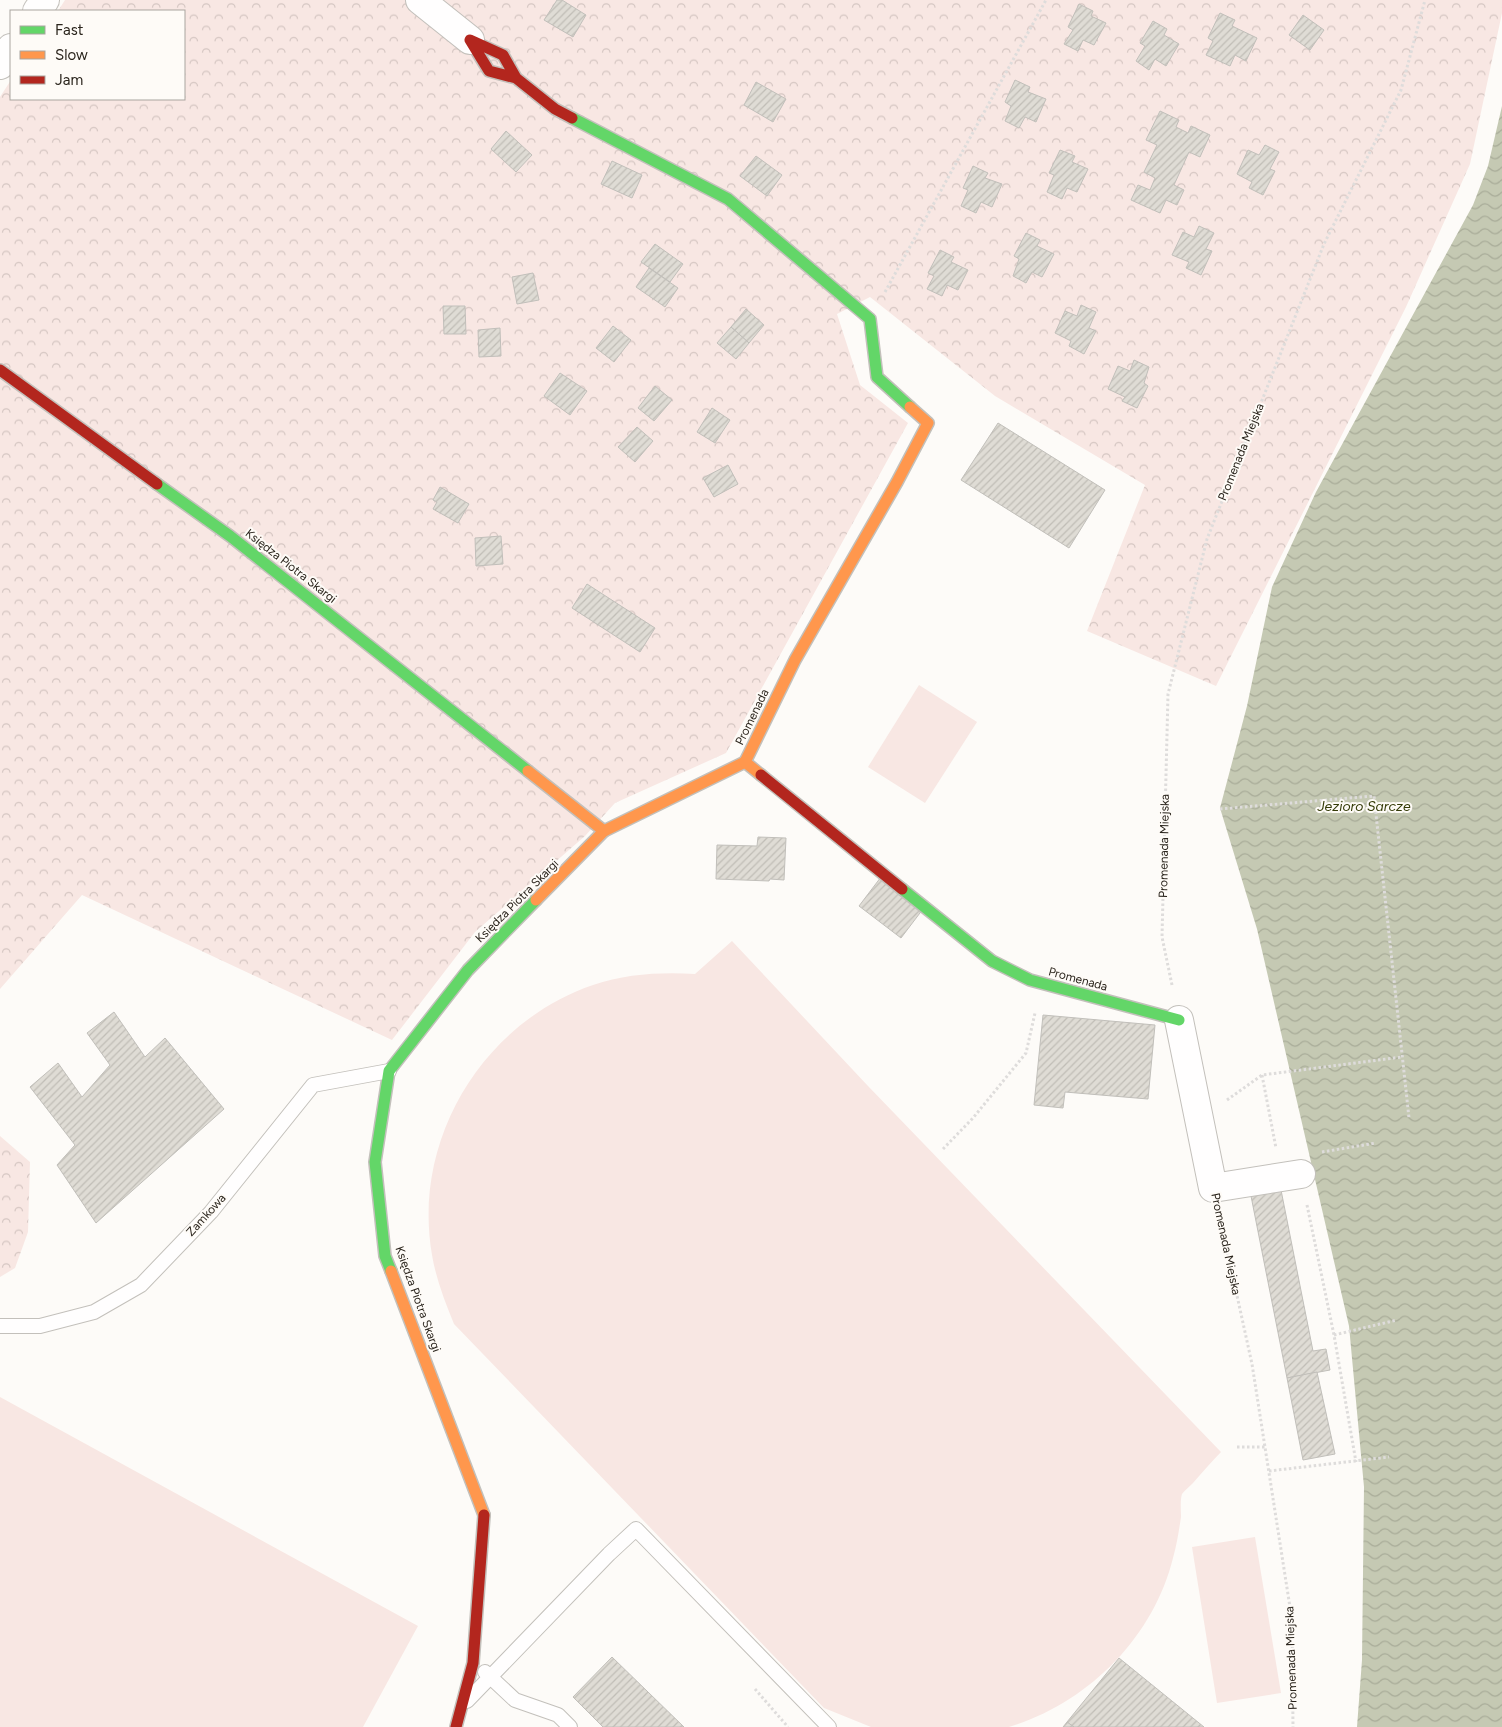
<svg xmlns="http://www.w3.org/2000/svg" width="1502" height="1727" viewBox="0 0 1502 1727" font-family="Figtree,sans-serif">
	<defs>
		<pattern id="forest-crowns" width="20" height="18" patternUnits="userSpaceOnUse" patternTransform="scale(1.25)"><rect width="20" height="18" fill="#f8e7e3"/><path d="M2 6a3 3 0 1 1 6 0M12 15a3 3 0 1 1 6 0" fill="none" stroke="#d5c6c2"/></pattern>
		<pattern id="water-waves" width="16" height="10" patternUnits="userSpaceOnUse" patternTransform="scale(1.25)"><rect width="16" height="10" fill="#c5c9b3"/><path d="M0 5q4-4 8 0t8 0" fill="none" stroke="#a9ac99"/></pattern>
		<pattern id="building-hatch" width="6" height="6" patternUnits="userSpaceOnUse" patternTransform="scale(1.25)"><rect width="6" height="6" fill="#dfdcd5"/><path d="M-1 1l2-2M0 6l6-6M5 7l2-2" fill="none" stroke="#c0bdb6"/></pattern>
	</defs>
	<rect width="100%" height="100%" fill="#fdfbf8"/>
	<g fill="url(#forest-crowns)">
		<polygon points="65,0 1502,0 1502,13 1470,164 1406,307 1216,686 1087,631 1145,485 995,396 870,297 837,314 860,385 908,423 726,753 615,803 585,836 475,932 392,1040 82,895 0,989 0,97 11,80 11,99 184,99 184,11 58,11"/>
		<polygon points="0,1136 30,1162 28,1232 15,1268 0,1277"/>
	</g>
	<g fill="#f8e7e3">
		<polygon points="919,685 977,722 925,803 868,767"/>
		<path d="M732,941L868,1086L1221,1452C1211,1462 1202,1473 1193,1483C1190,1486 1185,1490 1182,1494C1180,1500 1181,1510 1181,1517C1179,1530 1177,1544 1173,1558C1153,1638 1088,1703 1009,1727H871L824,1708L454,1324C445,1302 436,1279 432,1255C412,1140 482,1023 593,985C626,974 660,972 695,974Z"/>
		<polygon points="0,1397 418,1626 363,1727 0,1727"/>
		<polygon points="1255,1537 1281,1693 1217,1703 1192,1547"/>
	</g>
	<polygon fill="url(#water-waves)" points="1502,106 1502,1727 1357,1727 1362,1660 1364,1487 1349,1326 1257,929 1220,808 1247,706 1272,587 1316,492 1473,205 1488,166"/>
	<g fill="url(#building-hatch)" stroke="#c1bfba">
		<polygon points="557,0 562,0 586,15 573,37 544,20"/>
		<polygon points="1079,4 1093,11 1091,16 1106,23 1094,45 1083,40 1078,51 1064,44 1073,30 1068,27"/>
		<polygon points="1220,13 1235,20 1232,26 1257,38 1246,61 1235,55 1230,66 1206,55 1213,41 1208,38"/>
		<polygon points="1303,15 1324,30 1310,50 1289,35"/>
		<polygon points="1153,21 1167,29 1164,35 1179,44 1166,66 1155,59 1149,70 1136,61 1145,46 1140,43"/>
		<polygon points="1015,80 1030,87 1028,92 1046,99 1036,122 1025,117 1019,128 1005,121 1011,106 1005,102"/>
		<polygon points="756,82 786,99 773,122 744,105"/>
		<polygon points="1160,111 1179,120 1176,127 1188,133 1191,126 1210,135 1200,157 1189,152 1174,185 1184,190 1177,205 1166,200 1160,213 1131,200 1138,185 1150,190 1155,178 1144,172 1157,145 1146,140"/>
		<polygon points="506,131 532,155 516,172 491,149"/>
		<polygon points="1265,145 1279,152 1270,169 1275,171 1263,195 1249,188 1252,182 1237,174 1248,150 1259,155"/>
		<polygon points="1060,150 1075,156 1072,162 1088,169 1077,192 1067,188 1062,199 1047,192 1054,175 1049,173"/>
		<polygon points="756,156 782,175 767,196 740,176"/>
		<polygon points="612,161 642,175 632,198 601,184"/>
		<polygon points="973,166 988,173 985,178 1002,184 992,207 981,202 976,213 961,206 968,190 963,188"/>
		<polygon points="1199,226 1214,233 1206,249 1212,251 1201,275 1186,268 1189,262 1172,255 1183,232 1194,237"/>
		<polygon points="1026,233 1040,240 1037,246 1054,254 1042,277 1032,272 1026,283 1013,276 1019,259 1014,256"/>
		<polygon points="655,244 683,264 670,282 641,262"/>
		<polygon points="940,250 954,257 951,262 968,270 958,290 947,285 942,296 927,289 934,276 928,273"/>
		<polygon points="649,268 678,288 665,307 636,287"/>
		<polygon points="533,273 539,300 517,304 512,277"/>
		<polygon points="1081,305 1096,312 1089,328 1096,331 1084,354 1069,346 1071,341 1055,333 1065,311 1077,316"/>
		<polygon points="443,306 465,306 466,334 444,334"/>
		<polygon points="746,309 764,325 749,343 731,327"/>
		<polygon points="613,326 631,340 614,362 596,348"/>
		<polygon points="731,327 749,343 736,359 717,343"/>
		<polygon points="500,328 501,356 479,357 478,330"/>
		<polygon points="1134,360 1149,367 1144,383 1148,386 1137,408 1122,401 1125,397 1108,389 1118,366 1130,371"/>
		<polygon points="560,373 587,391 570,415 544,396"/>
		<polygon points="655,386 672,400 654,421 638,408"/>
		<polygon points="712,408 730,420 715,443 697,432"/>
		<polygon points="998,423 1105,490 1069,548 961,480"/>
		<polygon points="637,427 653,441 635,462 618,447"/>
		<polygon points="728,465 738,484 714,497 703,478"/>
		<polygon points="440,487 469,504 458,523 433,509 437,502 433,500"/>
		<polygon points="501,536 503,564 476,566 475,538"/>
		<polygon points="587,584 655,628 640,652 572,608"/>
		<polygon points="758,837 786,838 784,880 770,879 769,881 716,879 717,845 757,846"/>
		<polygon points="881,877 923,909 901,938 859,906"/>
		<polygon points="114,1012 145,1057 165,1038 224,1109 96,1223 57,1165 75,1145 30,1087 58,1063 82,1097 110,1065 87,1033"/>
		<polygon points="1043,1015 1155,1025 1148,1099 1065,1092 1063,1108 1034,1105"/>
		<polygon points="1281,1190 1313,1351 1326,1349 1330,1370 1287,1378 1251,1196"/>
		<polygon points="1317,1372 1335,1454 1303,1460 1287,1378"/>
		<polygon points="612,1657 684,1727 603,1727 573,1697"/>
		<polygon points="1119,1658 1204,1727 1074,1727 1067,1722"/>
		<polygon points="1067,1722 1074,1727 1063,1727"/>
	</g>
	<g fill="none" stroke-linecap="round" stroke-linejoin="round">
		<defs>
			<g id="lane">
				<polyline points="0,1326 40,1326 94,1312 141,1285 211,1212 313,1085 389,1071"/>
				<polyline points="485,1672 515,1700 558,1715 570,1727"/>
				<polyline points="467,1701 609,1554 636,1529 829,1727"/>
			</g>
			<g id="street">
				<polyline points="420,0 470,40"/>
				<polyline points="37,11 45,0"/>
				<polyline points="0,65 11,48"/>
				<polyline points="1179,1020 1213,1188 1301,1174"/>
			</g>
			<g id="fast">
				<polyline points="572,118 728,199 870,319 877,377 910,407"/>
				<polyline points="157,484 230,536 528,771"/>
				<polyline points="902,889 992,961 1030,980 1179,1020"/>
				<polyline points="391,1271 385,1256 375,1162 389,1071 468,970 536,900"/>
			</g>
			<g id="slow">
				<polyline points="528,771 604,831 745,762"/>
				<polyline points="761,775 745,762 795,660 897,482 928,423 910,407"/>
				<polyline points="536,900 604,831"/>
				<polyline points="391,1271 484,1515"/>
			</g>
			<g id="jam">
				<polyline points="516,78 503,55 470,40 489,71 516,78 555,109 572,118"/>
				<polyline points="0,370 157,484"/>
				<polyline points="761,775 902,889"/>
				<polyline points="456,1727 473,1663 484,1515"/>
			</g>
		</defs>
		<use href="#lane" stroke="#c3c0bb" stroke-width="16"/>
		<use href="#street" stroke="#c3c0bb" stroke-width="30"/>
		<use href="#fast" stroke="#c3c0bb" stroke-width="14"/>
		<use href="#slow" stroke="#c3c0bb" stroke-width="14"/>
		<use href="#jam" stroke="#c3c0bb" stroke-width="14"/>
		<g stroke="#dedcdb" stroke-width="3" stroke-dasharray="2.5 2.5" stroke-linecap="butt">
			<polyline points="885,292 1046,0"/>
			<polyline points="1220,809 1374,796 1409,1118"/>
			<polyline points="1172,985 1162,937 1168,694 1207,539 1324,244 1401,90 1425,0"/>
			<polyline points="1262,1075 1276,1148"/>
			<polyline points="1227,1100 1262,1075 1402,1057"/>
			<polyline points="943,1149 973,1118 1026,1053 1035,1013"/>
			<polyline points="1322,1152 1376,1143"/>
			<polyline points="1307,1205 1334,1335 1356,1462"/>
			<polyline points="1220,1218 1252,1364 1292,1620 1293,1727"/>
			<polyline points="1334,1335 1397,1320"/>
			<polyline points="1237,1447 1265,1447"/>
			<polyline points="1269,1471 1389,1457"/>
			<polyline points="755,1689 788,1727"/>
		</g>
		<use href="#lane" stroke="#fffefe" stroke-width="14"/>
		<use href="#street" stroke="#fffefe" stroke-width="28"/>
		<use href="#fast" stroke="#63d668" stroke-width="11"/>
		<use href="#slow" stroke="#ff974d" stroke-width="11"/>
		<use href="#jam" stroke="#b3261e" stroke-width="11"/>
	</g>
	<g text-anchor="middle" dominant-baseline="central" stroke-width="4" stroke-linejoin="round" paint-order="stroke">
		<g font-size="12" fill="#2a241c" stroke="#fefbf7">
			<text transform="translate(1241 452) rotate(-68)">Promenada Miejska</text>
			<text transform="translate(291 566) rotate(38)">Księdza Piotra Skargi</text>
			<text transform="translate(752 717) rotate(-64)">Promenada</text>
			<text transform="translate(1164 846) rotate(-89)">Promenada Miejska</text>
			<text transform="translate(517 901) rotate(-45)">Księdza Piotra Skargi</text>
			<text transform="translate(1078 979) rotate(15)">Promenada</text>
			<text transform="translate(206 1215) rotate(-48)">Zamkowa</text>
			<text transform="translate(1226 1244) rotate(78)">Promenada Miejska</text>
			<text transform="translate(418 1299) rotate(70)">Księdza Piotra Skargi</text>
			<text transform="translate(1291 1658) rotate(-92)">Promenada Miejska</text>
		</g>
		<g font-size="14" font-style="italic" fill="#343b07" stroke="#fefbf7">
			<text x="1364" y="806">Jezioro Sarcze</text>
		</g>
	</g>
	<rect x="10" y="10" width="175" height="90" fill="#fefbf7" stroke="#a9a59f"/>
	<rect x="20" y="26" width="25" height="8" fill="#63d668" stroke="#a9a59f"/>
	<text x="55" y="35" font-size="15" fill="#2a241c">Fast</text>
	<rect x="20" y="51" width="25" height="8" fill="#ff974d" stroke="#a9a59f"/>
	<text x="55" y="60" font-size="15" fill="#2a241c">Slow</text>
	<rect x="20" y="76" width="25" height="8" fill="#b3261e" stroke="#a9a59f"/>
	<text x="55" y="85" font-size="15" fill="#2a241c">Jam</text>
</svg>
